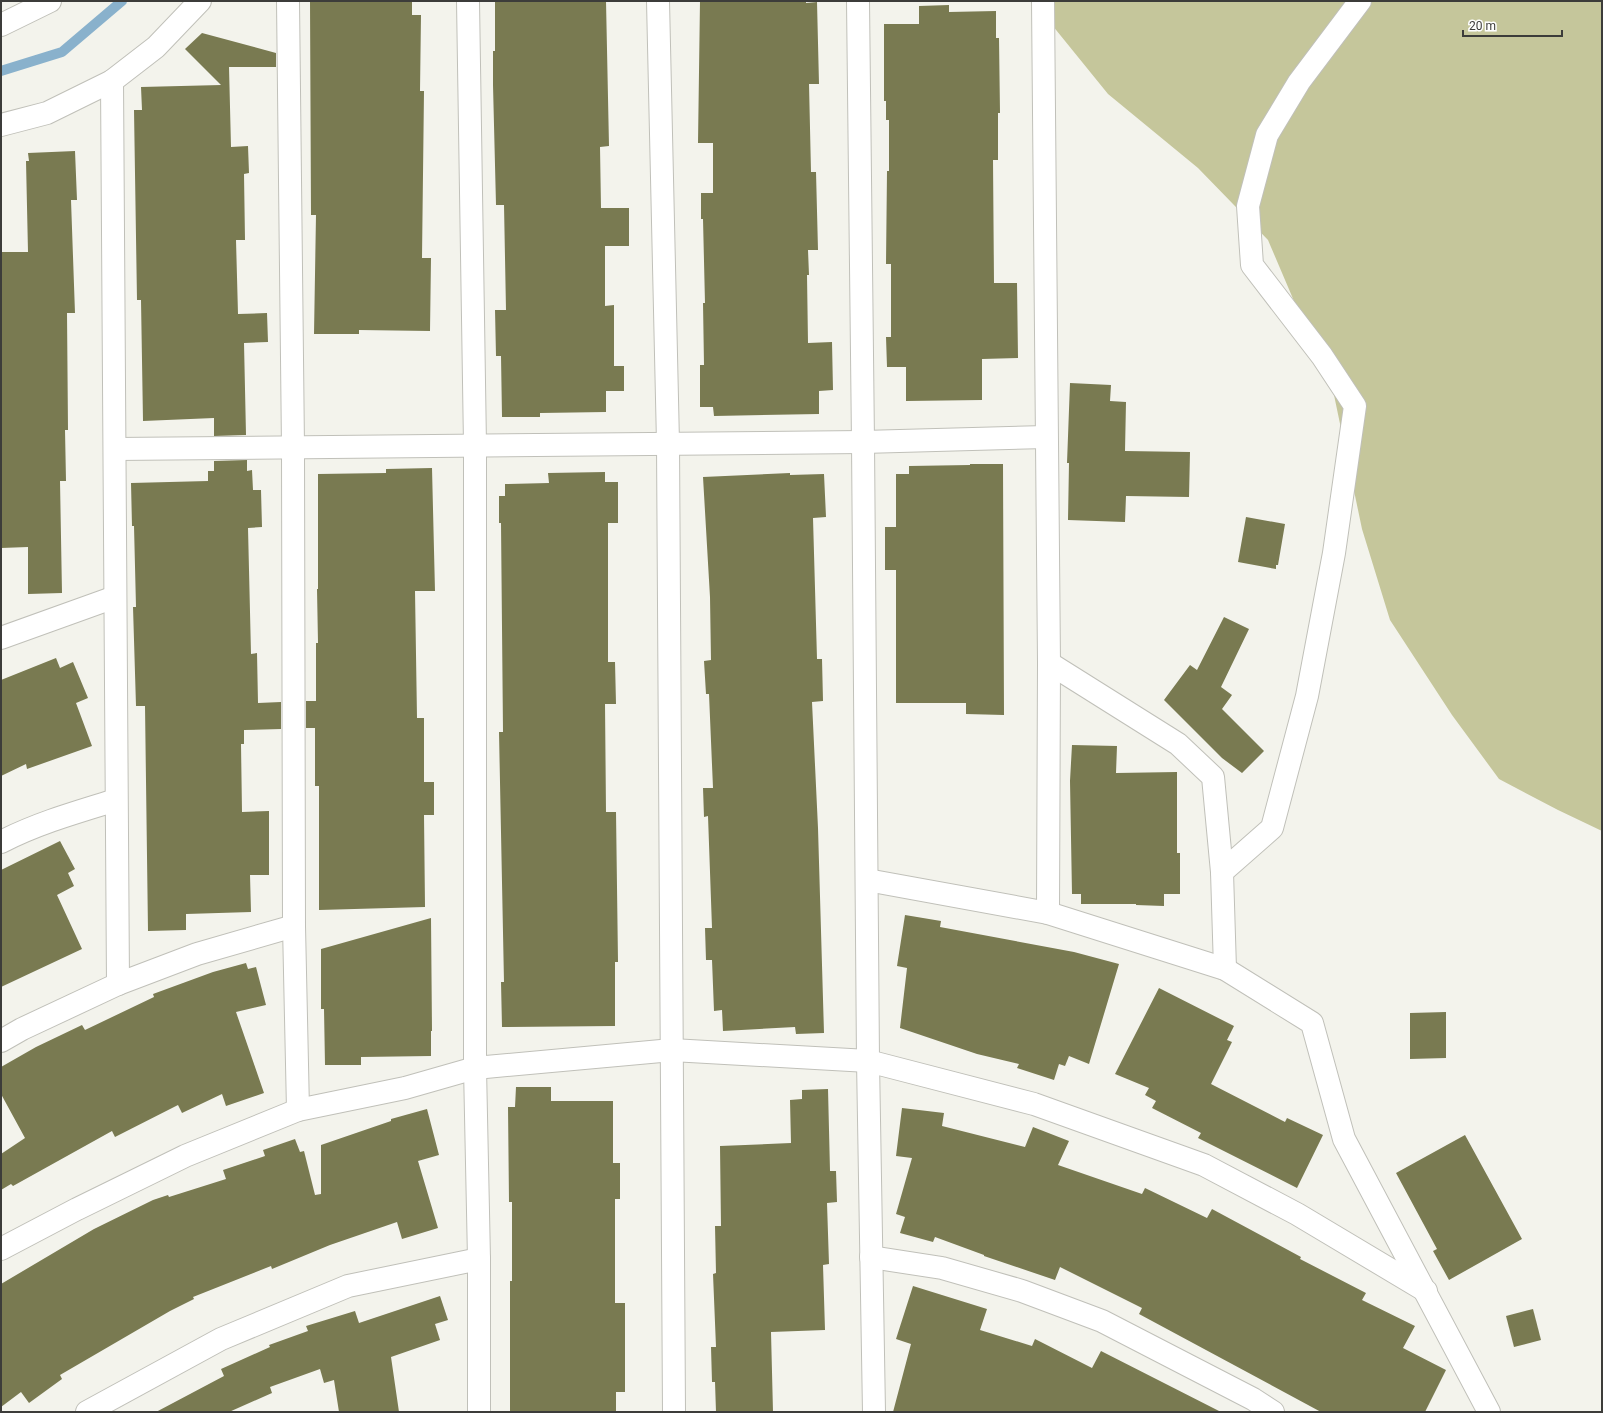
<svg xmlns="http://www.w3.org/2000/svg" width="1603" height="1413" viewBox="0 0 1603 1413" font-family="Roboto,sans-serif">
	<rect width="100%" height="100%" fill="#f3f3ec"/>
	<polygon fill="#c5c69b" points="1035,1 1602,1 1602,831 1558,810 1499,779 1452,715 1390,620 1362,529 1334,395 1268,240 1198,168 1108,94 1035,4"/>
	<g fill="none" stroke-linecap="round" stroke-linejoin="round">
		<polyline stroke="#89b1cc" stroke-width="10" points="1,71 62,52 122,1"/>
	</g>
	<g fill="#797a51">
		<polygon points="310,1 412,1 412,15 421,15 420,91 424,91 422,258 431,258 430,331 359,330 359,334 314,334 316,215 311,215"/>
		<polygon points="495,1 606,1 609,146 600,147 601,208 629,208 629,246 605,246 605,306 614,305 614,366 624,366 624,391 606,391 606,412 540,413 540,417 502,417 501,356 496,356 495,310 506,310 504,205 496,205 493,85 493,51 495,51"/>
		<polygon points="700,1 806,1 806,3 817,2 819,84 809,84 811,172 816,172 818,250 808,250 809,275 807,275 808,343 832,342 833,390 819,391 819,414 714,416 713,407 700,407 700,365 704,365 703,303 705,303 703,219 701,219 701,193 713,193 713,143 698,143"/>
		<polygon points="949,5 949,12 996,11 996,38 999,38 1000,113 998,113 998,160 993,160 994,283 1017,283 1018,358 982,359 982,400 906,401 906,367 887,367 886,337 891,337 891,264 886,264 887,171 889,171 889,120 886,120 886,101 884,101 884,24 919,24 919,6"/>
		<polygon points="202,33 276,53 276,67 229,67 231,147 248,146 249,173 244,174 245,240 236,240 238,314 267,313 268,342 244,343 246,435 214,436 214,418 143,421 141,300 137,300 134,110 142,110 141,87 221,85 185,49"/>
		<polygon points="75,151 77,200 71,200 75,313 67,313 68,430 65,430 66,481 60,481 62,593 28,594 28,547 1,548 1,252 28,252 26,161 29,161 28,153"/>
		<polygon points="1070,383 1111,385 1110,401 1126,402 1125,451 1190,452 1189,497 1126,496 1125,522 1068,520 1069,463 1067,463"/>
		<polygon points="247,460 247,471 252,470 253,490 261,490 262,527 248,528 251,654 257,653 258,703 281,702 281,729 244,730 244,744 241,744 242,812 269,811 269,875 250,875 251,912 186,914 186,930 148,931 145,706 136,706 133,607 136,607 134,526 132,526 131,483 208,481 208,471 214,471 214,461"/>
		<polygon points="970,464 1003,464 1004,715 966,714 966,703 896,703 896,570 885,570 885,527 896,527 896,474 909,474 909,466 970,465"/>
		<polygon points="432,468 435,591 415,591 417,718 424,718 424,782 434,782 434,815 424,815 425,907 319,910 319,786 315,786 315,728 306,728 306,701 316,701 316,643 318,643 317,589 318,589 318,474 386,473 386,469"/>
		<polygon points="605,472 605,482 618,482 618,523 608,523 608,662 615,662 616,704 605,704 606,812 616,812 618,962 615,962 615,1026 502,1027 501,982 504,982 499,732 503,732 501,523 499,523 499,496 505,496 505,484 549,483 548,473"/>
		<polygon points="790,473 790,475 824,474 826,517 813,518 817,659 822,659 823,701 812,702 818,828 824,1033 796,1034 795,1027 723,1031 722,1010 714,1011 712,960 706,960 705,928 712,928 708,816 704,817 703,788 713,788 709,694 706,694 704,661 711,660 710,597 703,477"/>
		<polygon points="1246,517 1285,524 1278,565 1276,565 1276,569 1238,562"/>
		<polygon points="1224,617 1249,629 1221,687 1232,695 1222,709 1264,751 1242,773 1222,758 1164,700 1190,665 1197,670"/>
		<polygon points="56,658 60,668 73,662 88,698 76,703 92,746 27,769 26,764 1,776 1,680"/>
		<polygon points="1072,745 1117,746 1116,773 1177,772 1177,853 1180,853 1180,894 1164,894 1164,906 1136,905 1136,904 1081,904 1081,894 1072,894 1070,781"/>
		<polygon points="60,841 75,869 68,873 74,886 57,895 82,949 1,987 1,870"/>
		<polygon points="905,915 941,921 940,927 1074,952 1119,964 1089,1064 1069,1056 1065,1066 1059,1064 1054,1080 1017,1068 1019,1064 977,1054 900,1028 907,968 897,966"/>
		<polygon points="431,918 432,1031 431,1031 431,1056 361,1057 361,1065 325,1065 324,1009 321,1009 321,949"/>
		<polygon points="246,963 248,969 256,967 266,1005 236,1012 264,1093 226,1106 222,1094 182,1113 178,1105 115,1137 112,1131 13,1186 11,1184 1,1190 1,1154 25,1138 1,1094 1,1067 36,1047 82,1025 85,1030 154,997 153,994 213,972"/>
		<polygon points="1159,988 1234,1026 1227,1040 1232,1042 1211,1084 1285,1122 1287,1118 1323,1135 1297,1188 1198,1138 1201,1133 1152,1108 1156,1101 1145,1095 1149,1088 1115,1074"/>
		<polygon points="1446,1012 1446,1058 1410,1059 1410,1013"/>
		<polygon points="516,1087 551,1087 551,1101 613,1101 613,1163 620,1163 620,1199 615,1199 615,1303 625,1303 625,1392 616,1392 616,1412 510,1412 510,1281 512,1281 512,1202 509,1202 508,1107 515,1107"/>
		<polygon points="828,1089 830,1171 836,1171 837,1202 827,1203 829,1264 823,1265 825,1330 771,1332 773,1412 716,1412 715,1382 712,1382 711,1347 716,1347 713,1274 716,1273 715,1226 721,1226 720,1146 791,1143 790,1100 802,1099 802,1090"/>
		<polygon points="902,1108 944,1113 942,1126 1025,1147 1033,1127 1069,1141 1058,1165 1142,1194 1145,1188 1207,1218 1212,1209 1301,1257 1300,1259 1366,1293 1362,1300 1415,1326 1403,1348 1446,1370 1425,1412 1321,1412 1139,1314 1142,1308 1060,1267 1055,1280 984,1256 984,1255 935,1237 933,1242 900,1233 905,1217 896,1214 912,1158 896,1156"/>
		<polygon points="427,1109 439,1155 418,1161 438,1228 402,1239 397,1222 330,1245 272,1269 271,1266 193,1297 194,1299 170,1311 60,1375 62,1379 29,1403 21,1392 1,1407 1,1284 94,1229 153,1200 168,1195 169,1197 226,1179 223,1170 265,1156 263,1150 295,1139 300,1152 304,1151 315,1195 321,1194 321,1145 391,1121 391,1119"/>
		<polygon points="1465,1135 1522,1239 1449,1280 1433,1251 1437,1249 1396,1173"/>
		<polygon points="913,1286 987,1309 980,1330 1032,1346 1035,1339 1092,1368 1101,1351 1221,1412 893,1412 911,1344 896,1339"/>
		<polygon points="440,1296 448,1320 435,1324 440,1340 391,1357 399,1412 339,1412 334,1380 324,1383 320,1369 270,1387 272,1393 229,1412 156,1412 224,1376 221,1369 270,1347 269,1345 308,1331 306,1326 355,1311 359,1323"/>
		<polygon points="1533,1309 1541,1340 1514,1347 1506,1316"/>
	</g>
	<g fill="none" stroke-linecap="round" stroke-linejoin="round">
		<defs>
			<g id="minor">
				<polyline points="288,1 293,447 294,926 298,1110"/>
				<polyline points="468,1 475,445 475,1068 479,1259 479,1412"/>
				<polyline points="658,1 668,443 674,1412"/>
				<polyline points="858,1 863,442 868,1061 874,1412"/>
				<polyline points="1043,1 1049,663 1048,913"/>
				<polyline points="1,25 50,1"/>
				<polyline points="112,81 118,984"/>
				<polyline points="1,125 47,113 112,81 156,47 200,1"/>
				<polyline points="115,449 863,442 1046,437"/>
				<polyline points="1,638 115,597"/>
				<polyline points="1049,663 1178,744 1213,777 1222,872 1225,969"/>
				<path d="M1,842C38,823 77,812 116,800"/>
				<polyline points="1222,872 1272,828 1307,696 1334,553 1355,406 1322,356 1252,265 1248,206 1267,135 1299,82 1360,1"/>
				<polyline points="867,880 1048,913 1225,969 1312,1023 1344,1139 1489,1412"/>
				<polyline points="1,1041 22,1029 118,984 197,954 294,926"/>
				<polyline points="1,1249 77,1209 185,1156 298,1110 405,1088 475,1068 672,1050 868,1061 1034,1104 1204,1165 1297,1214 1426,1291"/>
				<polyline points="871,1257 942,1268 1022,1291 1102,1321 1253,1399 1273,1412"/>
				<polyline points="87,1412 221,1339 348,1286 479,1259"/>
			</g>
		</defs>
		<use href="#minor" stroke="#c0c0b9" stroke-width="24"/>
		<use href="#minor" stroke="#fff" stroke-width="22"/>
	</g>
	<rect width="1603" height="1413" fill="none" stroke="#3c3c3a" stroke-width="4"/>
	<path d="M1463 30v6h99v-6" fill="none" stroke="#3c3c3a" stroke-width="2"/>
	<text x="1469" y="30" font-size="12" fill="#3c3c3a" stroke="#ffffff" stroke-width="3" paint-order="stroke">20 m</text>
</svg>
